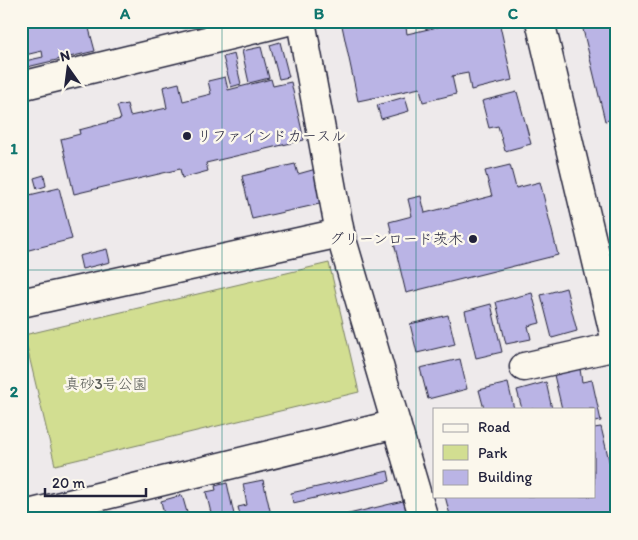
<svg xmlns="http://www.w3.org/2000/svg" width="638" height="540" viewBox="0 0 638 540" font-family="Itim,'Klee One',sans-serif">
	<rect width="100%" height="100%" fill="#eeeaeb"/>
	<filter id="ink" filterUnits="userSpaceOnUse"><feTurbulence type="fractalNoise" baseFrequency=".02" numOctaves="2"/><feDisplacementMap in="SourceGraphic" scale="10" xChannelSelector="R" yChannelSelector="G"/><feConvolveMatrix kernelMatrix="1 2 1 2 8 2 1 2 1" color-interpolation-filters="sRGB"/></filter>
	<g filter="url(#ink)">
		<polygon fill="#d2de91" stroke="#7a8066" points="329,263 359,392 55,465 24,335"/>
		<g fill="#bab4e5" stroke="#22223b">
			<polygon points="21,21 42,21 42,23 50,21 61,21 62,24 73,21 87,21 95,51 27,67 25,61 43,57 42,51 21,56"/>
			<polygon points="341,21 405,21 407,34 446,25 445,21 499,21 512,80 471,90 468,73 452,76 456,94 423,102 420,88 358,101"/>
			<polygon points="581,21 617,21 617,118 605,121"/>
			<polygon points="280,42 289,77 279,79 270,45"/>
			<polygon points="261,47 269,78 249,83 242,51"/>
			<polygon points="234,54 241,84 231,87 223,57"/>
			<polygon points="225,77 228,90 271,79 273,86 291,82 304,140 206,163 208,171 182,178 180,169 74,194 61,139 80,134 79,130 121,119 117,106 127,104 130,116 167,108 163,87 179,83 183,101 211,94 208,81"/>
			<polygon points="517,92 531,144 505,151 498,126 489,128 482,101"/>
			<polygon points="405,97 409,111 381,119 377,105"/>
			<polygon points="295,164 298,174 316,169 324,203 252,219 242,176"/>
			<polygon points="510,165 516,188 540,182 558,255 406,293 389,222 412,216 408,199 421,196 425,213 492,196 485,171"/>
			<polygon points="44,175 46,186 37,189 34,178"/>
			<polygon points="59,188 72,239 21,252 21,197"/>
			<polygon points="107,249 110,262 82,269 79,256"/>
			<polygon points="566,288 577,331 552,338 541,295"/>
			<polygon points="532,293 540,323 528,326 531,339 506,344 496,302"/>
			<polygon points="491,304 502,352 476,358 465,311"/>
			<polygon points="448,315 455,344 417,353 410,324"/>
			<polygon points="460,359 467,389 428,399 420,368"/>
			<polygon points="580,369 582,382 592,380 601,421 594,422 594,409 562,409 554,375"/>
			<polygon points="546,382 552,409 522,409 517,390"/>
			<polygon points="508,383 514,409 484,409 479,390"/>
			<polygon points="601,427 617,494 617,519 451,519 445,496 594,496 594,428"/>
			<polygon points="388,471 390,481 293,503 291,493"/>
			<polygon points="263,480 272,519 241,519 238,507 247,505 243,484"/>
			<polygon points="227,483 235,519 205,519 204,514 211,513 206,492 216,490 215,486"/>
			<polygon points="182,495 188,516 194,514 196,519 165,519 161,501"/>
			<polygon points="407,500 412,519 328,519"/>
		</g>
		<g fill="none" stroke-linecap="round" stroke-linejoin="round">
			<defs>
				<g id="minor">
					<polyline points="301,21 340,233 424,519"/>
					<polyline points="540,21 617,346"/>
					<polyline points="21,86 288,21"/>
					<polyline points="21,303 340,233"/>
					<polyline points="524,367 617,346"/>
					<polyline points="24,515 396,424"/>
				</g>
			</defs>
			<use href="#minor" stroke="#22223b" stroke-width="31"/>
			<use href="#minor" stroke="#fbf7ec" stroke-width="28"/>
		</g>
	</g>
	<path fill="none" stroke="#0f766e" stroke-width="1" stroke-opacity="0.55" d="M222,21V519M416,21V519M21,270H617"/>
	<g fill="#22223b" stroke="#fbf7ec" stroke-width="2">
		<circle cx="187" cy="136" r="5"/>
		<circle cx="473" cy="239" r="5"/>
	</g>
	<g text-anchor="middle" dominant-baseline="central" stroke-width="5" stroke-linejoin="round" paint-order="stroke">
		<g font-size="15" fill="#22223b" stroke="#fbf7ec" text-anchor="start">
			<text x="197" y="136">リファインドカースル</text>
			<text x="463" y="239" text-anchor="end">グリーンロード茨木</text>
		</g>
		<g font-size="15" fill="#575a55" stroke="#fbf7ec">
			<text x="106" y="384">真砂3号公園</text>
		</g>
	</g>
	<rect width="638" height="540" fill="none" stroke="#fbf7ec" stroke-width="55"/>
	<rect x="433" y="408" width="162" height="90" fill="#fbf7ec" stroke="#a4a2a5"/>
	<rect x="443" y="424" width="25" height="8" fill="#fbf7ec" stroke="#a4a2a5"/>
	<text x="478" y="432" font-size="15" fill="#22223b">Road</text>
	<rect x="443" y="445" width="25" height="15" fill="#d2de91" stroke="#a4a2a5"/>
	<text x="478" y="458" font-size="15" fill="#22223b">Park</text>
	<rect x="443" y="470" width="25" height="15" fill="#bab4e5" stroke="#a4a2a5"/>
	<text x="478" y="482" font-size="15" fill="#22223b">Building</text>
	<g transform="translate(68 68) rotate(346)" stroke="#fbf7ec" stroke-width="4" paint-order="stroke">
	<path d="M0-4L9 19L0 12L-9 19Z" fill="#22223b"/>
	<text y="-8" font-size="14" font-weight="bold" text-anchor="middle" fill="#22223b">N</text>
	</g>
	<path d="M45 488v8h101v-8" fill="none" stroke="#22223b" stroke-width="2.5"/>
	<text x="52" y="488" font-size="15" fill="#22223b" stroke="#fbf7ec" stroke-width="4" paint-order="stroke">20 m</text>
	<rect x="28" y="28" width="582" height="484" fill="none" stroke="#0f766e" stroke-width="2"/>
	<g font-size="16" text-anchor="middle" font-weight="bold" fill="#0f766e">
		<text x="125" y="19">A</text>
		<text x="319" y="19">B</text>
		<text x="513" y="19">C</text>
		<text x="14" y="154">1</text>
		<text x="14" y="397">2</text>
	</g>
</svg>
